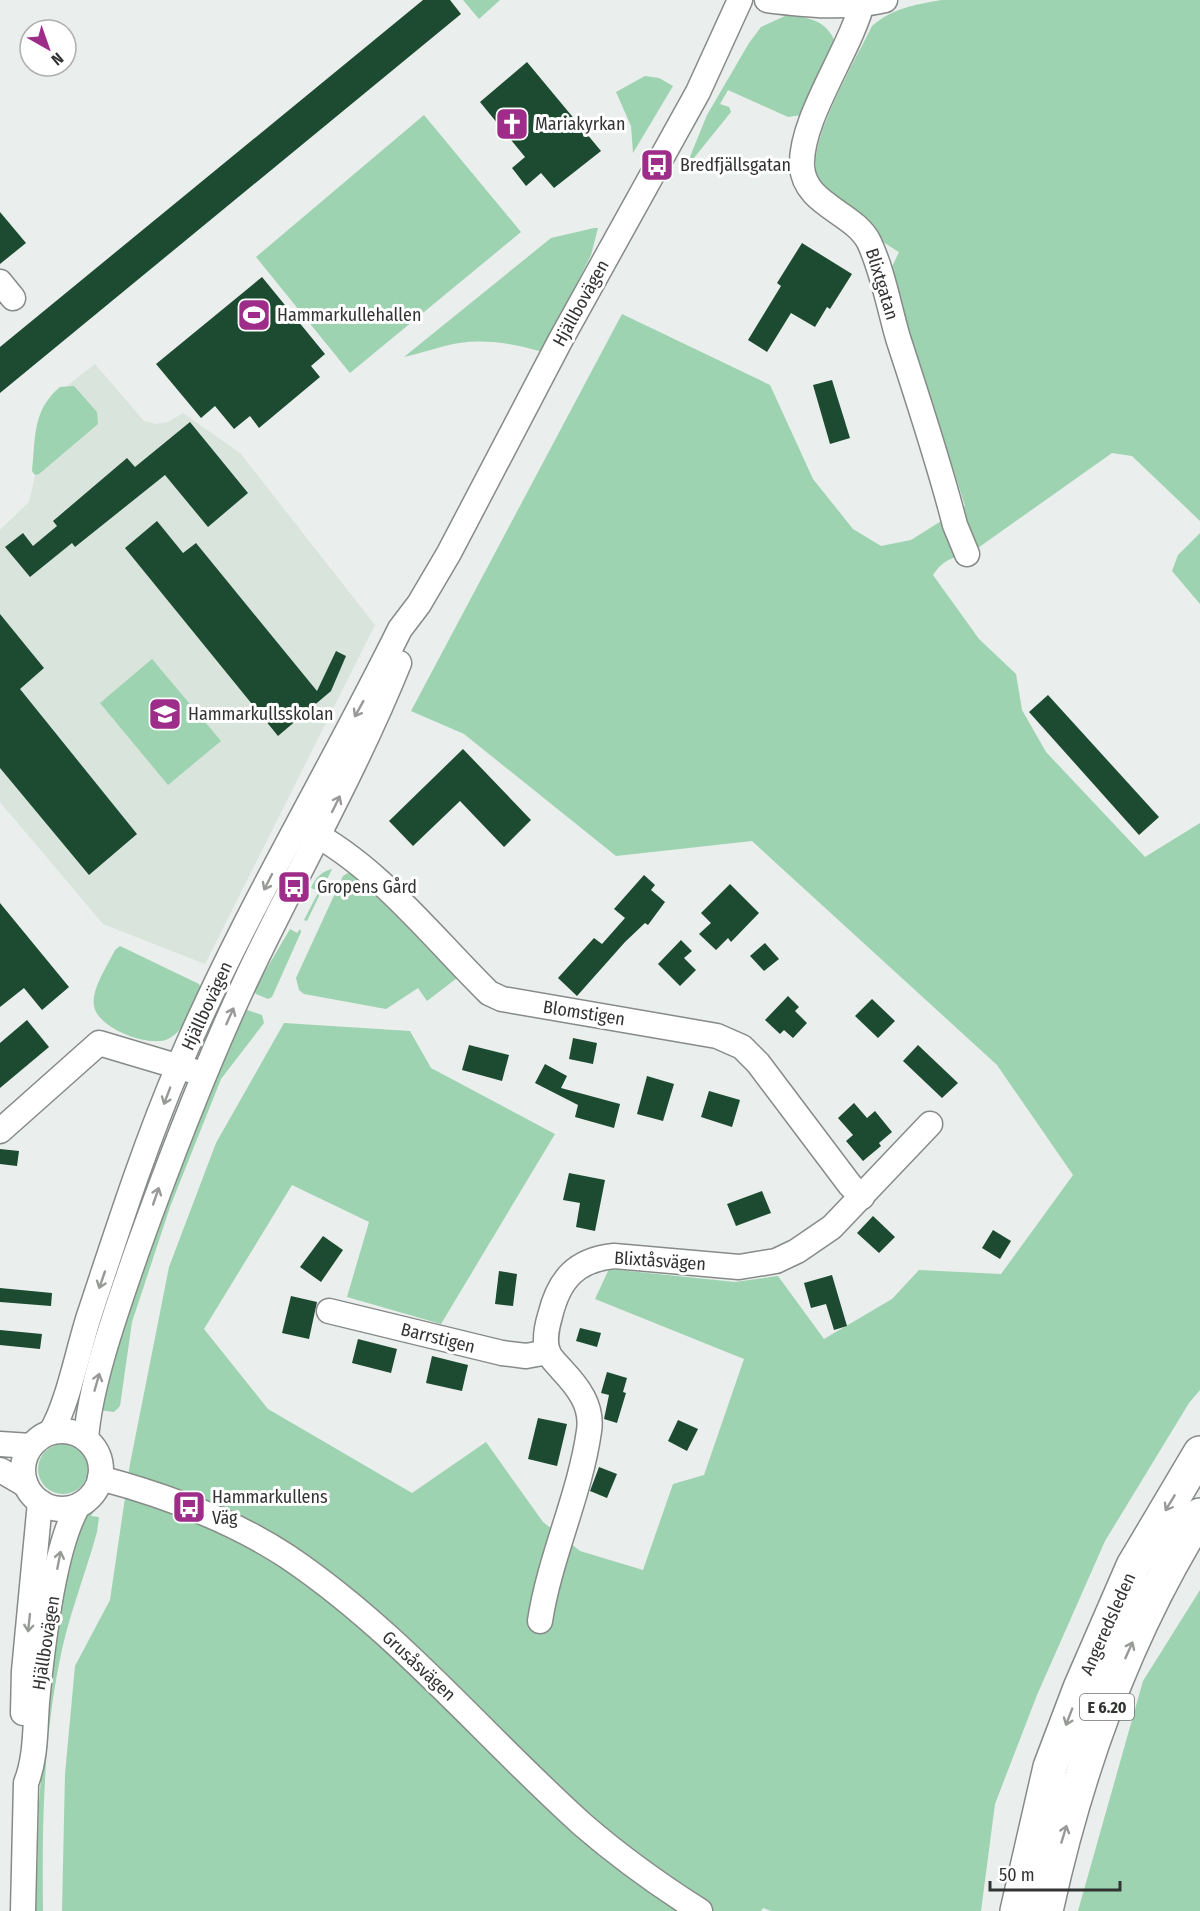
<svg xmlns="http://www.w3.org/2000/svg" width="1200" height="1911" viewBox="0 0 1200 1911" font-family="'Fira Sans Condensed',sans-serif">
	<rect width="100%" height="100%" fill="#eaeeec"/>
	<polygon fill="#d9e4dd" points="95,364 144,421 156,424 168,422 183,413 240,453 375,625 205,964 103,924 0,802 0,530 29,502 54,396"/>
	<g fill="#9dd3b1">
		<polygon points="463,0 500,0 479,19"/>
		<path d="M941,0H1200V521L1132,456L1112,453L968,555C952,556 941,562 933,575L979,639L1016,674L1022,710L1046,752L1145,857L1200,823V1390L1189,1403L1105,1541L1037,1695L995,1804L981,1911H771L763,1908L761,1911H62L65,1774L75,1666L110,1600L130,1464L169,1267L216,1143L284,1023L410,1031L431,1068L555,1134L441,1324L347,1297L369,1222L292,1185L204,1329L268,1409L412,1493L486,1442L543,1522L580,1551L643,1570L673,1484L704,1475L744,1359L595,1299L609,1269L735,1282L778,1276L824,1339L892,1299L919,1270L1001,1274L1073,1175L997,1065L752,841L616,856L464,734L411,711L622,314L770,385L813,479L853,529L881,546L911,540L965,506L890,271L899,252C877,239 820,197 816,170C811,135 856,59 872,26C893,8 914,5 941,0Z"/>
		<path d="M785,16C806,16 827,20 835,42L802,115L788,117L728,90L720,104L729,107L731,112L685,169L707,115L749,43L761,27Z"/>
		<polygon points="645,76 659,78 673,86 633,153 631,126 616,92"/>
		<polygon points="424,115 521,232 350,373 256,257"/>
		<path d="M594,228H598L591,255L543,352C516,344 487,339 459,343C440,346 423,353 404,357L551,238Z"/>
		<path d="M74,386L97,412L98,424L39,474L35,475L32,471C36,436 32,411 60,387Z"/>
		<polygon points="1200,533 1200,604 1172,571 1178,555"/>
		<polygon points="152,659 221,741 168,785 100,703"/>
		<path d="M332,869L307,921L304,920L319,891L311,888C315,878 322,871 332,869Z"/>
		<polygon points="351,871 409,925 457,978 427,1001 418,988 386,1009 304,994 299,990 296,978 343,876"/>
		<polygon points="290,929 297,933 300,929 301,932 272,997 268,999 256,994 254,990"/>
		<path d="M120,946L199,984L202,991C195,1007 184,1031 168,1039C149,1048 97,1028 94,1006C91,989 108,965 115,950Z"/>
		<polygon points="244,1009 262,1015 264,1023 221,1079 170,1207 132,1322 120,1406 114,1412 99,1410 158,1218"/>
		<circle cx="63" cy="1469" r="25"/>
		<path d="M98,1505L91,1516L99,1517L97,1532C85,1576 67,1619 59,1664C43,1744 42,1830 43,1911H36L39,1804L47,1697L66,1570L86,1512Z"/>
		<polygon points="1200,1590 1200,1911 1078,1911 1143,1681"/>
	</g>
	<g fill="#1c4b31">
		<polygon points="423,0 450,0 461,14 0,393 0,347"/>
		<polygon points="527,62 601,151 554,188 541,173 526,186 512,168 525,157 480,102"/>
		<polygon points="0,212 26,243 0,264"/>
		<polygon points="802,243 852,274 830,309 827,307 815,327 791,313 767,352 748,340 781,286 777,283"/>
		<polygon points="262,277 325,354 311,366 320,377 259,428 250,416 234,429 215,406 201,418 156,364"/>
		<polygon points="832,380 850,438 830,444 813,385"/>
		<polygon points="190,422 248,493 208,527 165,475 75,547 72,543 30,577 5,547 23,533 33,546 57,526 53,521 127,458 135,467"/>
		<polygon points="157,521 183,553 196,543 317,691 336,651 346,656 331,691 278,736 125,548"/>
		<polygon points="0,614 44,668 20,689 137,834 89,875 0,768"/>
		<polygon points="1048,695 1159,817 1139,835 1029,712"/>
		<polygon points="463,749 531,820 504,847 460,801 413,846 389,821"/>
		<polygon points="644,875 655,885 651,890 665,902 648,925 645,923 625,942 577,996 558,978 594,938 602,944 625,918 614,909"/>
		<polygon points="730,884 759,913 731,942 728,938 716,950 699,934 711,923 701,913"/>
		<polygon points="0,903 69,987 42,1010 24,988 0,1007"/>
		<polygon points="681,940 692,951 684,958 696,970 680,986 658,964"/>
		<polygon points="765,943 779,959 764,971 750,956"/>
		<polygon points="788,996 799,1007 795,1011 807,1023 793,1038 784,1030 780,1034 765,1020"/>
		<polygon points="872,999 895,1021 878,1038 855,1016"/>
		<polygon points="27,1020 49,1047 0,1088 0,1043"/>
		<polygon points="573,1038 597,1043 593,1064 569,1059"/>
		<polygon points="469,1045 509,1055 502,1081 462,1070"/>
		<polygon points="918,1045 958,1083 942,1098 903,1061"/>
		<polygon points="545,1064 567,1076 561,1088 620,1104 614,1128 575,1117 578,1105 535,1083"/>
		<polygon points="647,1076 674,1084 663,1121 637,1114"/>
		<polygon points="709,1091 740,1100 732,1127 701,1117"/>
		<polygon points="854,1103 867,1118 875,1111 892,1132 879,1143 881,1146 863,1161 846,1141 853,1135 838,1118"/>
		<polygon points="0,1149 19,1151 17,1166 0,1164"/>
		<polygon points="569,1173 605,1180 595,1231 576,1227 580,1203 563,1200"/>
		<polygon points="762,1191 771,1213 736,1226 727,1204"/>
		<polygon points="873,1216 895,1237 879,1253 857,1233"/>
		<polygon points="993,1230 1011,1241 1000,1259 982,1248"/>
		<polygon points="323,1236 343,1250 321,1282 300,1267"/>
		<polygon points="499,1271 517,1274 513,1306 495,1304"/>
		<polygon points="832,1275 847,1326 834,1330 826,1304 811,1308 804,1283"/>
		<polygon points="0,1288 52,1293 51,1306 0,1302"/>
		<polygon points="291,1296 317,1302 309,1339 282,1333"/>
		<polygon points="580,1328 601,1333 597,1347 576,1341"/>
		<polygon points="0,1330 42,1334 40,1349 0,1345"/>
		<polygon points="358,1339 397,1349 391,1373 352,1363"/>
		<polygon points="432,1356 468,1365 462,1391 426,1383"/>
		<polygon points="607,1372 627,1378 623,1392 626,1393 617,1423 604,1419 609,1395 601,1393"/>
		<polygon points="538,1418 567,1424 557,1466 528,1459"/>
		<polygon points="678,1420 698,1429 687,1451 668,1441"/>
		<polygon points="599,1467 617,1474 607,1498 590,1491"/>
	</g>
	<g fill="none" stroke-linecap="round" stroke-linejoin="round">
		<defs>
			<g id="minor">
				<path d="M767,0C807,5 846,9 885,0"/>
				<path d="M863,0C851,50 800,118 802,166C804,205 854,212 869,242C883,272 889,307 898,338C918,400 939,462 955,525L967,554"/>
				<polyline points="0,282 13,298"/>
				<path d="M306,829C379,867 431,936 489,993L502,999L717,1036L742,1047L758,1063L850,1185L862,1197"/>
				<polyline points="0,1131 99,1043 193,1071"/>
				<polyline points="329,1311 502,1353 526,1356 548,1352"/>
				<circle cx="62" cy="1470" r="39"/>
				<path d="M51,1432C68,1404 78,1350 89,1316C117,1232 144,1147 179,1065C243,915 328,775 400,629L419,604L449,553L560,341L698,92L740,0"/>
				<path d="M86,1439C90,1383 118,1306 137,1251C170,1159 205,1067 247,978C297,872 355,772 399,663"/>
				<polyline points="0,1444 31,1446"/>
				<polyline points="0,1470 26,1485"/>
				<path d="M100,1478C164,1495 232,1520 288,1557C399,1632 484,1736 583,1825C620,1857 659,1885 700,1911"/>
				<path d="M540,1621C550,1556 580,1495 589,1431C593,1406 578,1387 562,1370C558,1365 550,1358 548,1352C544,1342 547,1326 550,1316C559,1279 576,1260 614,1256L739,1267L776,1261L797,1251L832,1227L930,1124"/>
				<polyline points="23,1713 24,1671 40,1502"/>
				<path d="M23,1911L26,1783C36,1758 35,1729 37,1702C42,1650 53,1549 78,1506"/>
			</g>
			<g id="highway">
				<polyline points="1017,1911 1050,1767 1080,1688 1133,1566 1200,1453"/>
				<path d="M1046,1911C1076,1773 1125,1635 1200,1515"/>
			</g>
		</defs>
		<use href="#minor" stroke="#878b88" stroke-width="27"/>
		<use href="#highway" stroke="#878b88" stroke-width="36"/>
		<use href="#minor" stroke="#fff" stroke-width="24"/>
		<use href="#highway" stroke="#fff" stroke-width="33"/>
	</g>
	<defs><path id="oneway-shaft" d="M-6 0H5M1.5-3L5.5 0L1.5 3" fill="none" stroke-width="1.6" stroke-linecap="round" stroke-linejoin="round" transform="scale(1.5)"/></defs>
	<g stroke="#989a98">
		<use href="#oneway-shaft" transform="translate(359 709) rotate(119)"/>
		<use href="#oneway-shaft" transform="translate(336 804) rotate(-64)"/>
		<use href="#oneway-shaft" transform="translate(268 882) rotate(117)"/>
		<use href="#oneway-shaft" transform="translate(230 1016) rotate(-66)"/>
		<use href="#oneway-shaft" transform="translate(167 1096) rotate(111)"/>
		<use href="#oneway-shaft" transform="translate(156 1196) rotate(-71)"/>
		<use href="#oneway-shaft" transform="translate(102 1280) rotate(109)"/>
		<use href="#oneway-shaft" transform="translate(97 1382) rotate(-74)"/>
		<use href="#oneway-shaft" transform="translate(1170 1503) rotate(121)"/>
		<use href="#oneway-shaft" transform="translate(59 1560) rotate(-79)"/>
		<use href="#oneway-shaft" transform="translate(29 1623) rotate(96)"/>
		<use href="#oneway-shaft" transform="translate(1129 1650) rotate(-66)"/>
		<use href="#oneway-shaft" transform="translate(1069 1717) rotate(111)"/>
		<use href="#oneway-shaft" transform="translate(1064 1834) rotate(-73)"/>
	</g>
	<defs>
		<symbol id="church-square" viewBox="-11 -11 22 22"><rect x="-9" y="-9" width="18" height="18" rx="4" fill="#9e2c89" stroke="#fff"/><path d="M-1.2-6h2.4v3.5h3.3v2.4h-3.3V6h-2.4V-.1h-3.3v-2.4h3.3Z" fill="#fff"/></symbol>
		<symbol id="bus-square" viewBox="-11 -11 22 22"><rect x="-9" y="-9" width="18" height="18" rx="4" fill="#9e2c89" stroke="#fff"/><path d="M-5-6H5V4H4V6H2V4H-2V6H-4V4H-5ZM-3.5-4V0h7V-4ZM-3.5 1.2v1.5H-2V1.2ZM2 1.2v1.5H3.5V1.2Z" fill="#fff"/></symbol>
		<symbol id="stadium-square" viewBox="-11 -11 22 22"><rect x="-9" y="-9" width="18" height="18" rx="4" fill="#9e2c89" stroke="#fff"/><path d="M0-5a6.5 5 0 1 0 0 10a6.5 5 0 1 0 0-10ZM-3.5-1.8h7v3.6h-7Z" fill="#fff"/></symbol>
		<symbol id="school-square" viewBox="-11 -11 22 22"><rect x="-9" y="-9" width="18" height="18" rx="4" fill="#9e2c89" stroke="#fff"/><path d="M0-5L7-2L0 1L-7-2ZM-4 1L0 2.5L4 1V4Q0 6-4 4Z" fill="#fff"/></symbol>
	</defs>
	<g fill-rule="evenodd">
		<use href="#church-square" x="493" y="105" width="38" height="38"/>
		<use href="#bus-square" x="638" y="146" width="38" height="38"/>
		<use href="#stadium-square" x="235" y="296" width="38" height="38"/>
		<use href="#school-square" x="146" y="695" width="38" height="38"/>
		<use href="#bus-square" x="275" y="868" width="38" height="38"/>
		<use href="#bus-square" x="170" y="1488" width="38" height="38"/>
	</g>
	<g text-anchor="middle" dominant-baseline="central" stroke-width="6" stroke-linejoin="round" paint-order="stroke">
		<rect fill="#fff" stroke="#707170" stroke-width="1.5" x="1080" y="1694" width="54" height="26" rx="4.5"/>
		<g font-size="16" font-weight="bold" fill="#323432">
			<text x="1107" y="1707">E 6.20</text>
		</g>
		<g font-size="18" fill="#323432" stroke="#fff" text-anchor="start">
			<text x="535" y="124">Mariakyrkan</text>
			<text x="680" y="165">Bredfjällsgatan</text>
			<text x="277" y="315">Hammarkullehallen</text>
			<text x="188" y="714">Hammarkullsskolan</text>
			<text x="317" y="887">Gropens Gård</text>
			<text x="212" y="1497">Hammarkullens<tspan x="212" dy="21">Väg</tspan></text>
		</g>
		<g font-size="18" fill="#323432" stroke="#fff">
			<text transform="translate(882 284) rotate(73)">Blixtgatan</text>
			<text transform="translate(581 303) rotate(-61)">Hjällbovägen</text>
			<text transform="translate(207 1006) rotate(-65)">Hjällbovägen</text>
			<text transform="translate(584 1013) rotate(9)">Blomstigen</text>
			<text transform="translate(660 1261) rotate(4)">Blixtåsvägen</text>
			<text transform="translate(438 1338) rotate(14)">Barrstigen</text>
			<text transform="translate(1108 1624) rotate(-66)">Angeredsleden</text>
			<text transform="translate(46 1643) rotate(-81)">Hjällbovägen</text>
			<text transform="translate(419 1666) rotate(43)">Grusåsvägen</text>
		</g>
	</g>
	<g transform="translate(48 48) rotate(140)"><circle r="28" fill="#ffffff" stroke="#adaead" stroke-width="1.5"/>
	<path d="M0-4.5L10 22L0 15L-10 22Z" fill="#9e2c89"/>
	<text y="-9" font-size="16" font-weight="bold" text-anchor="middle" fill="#323432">N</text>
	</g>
	<path d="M990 1881v9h130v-9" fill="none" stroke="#323432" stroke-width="3"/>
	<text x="999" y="1881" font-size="18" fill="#323432" stroke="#ffffff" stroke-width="4.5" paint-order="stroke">50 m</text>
</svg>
